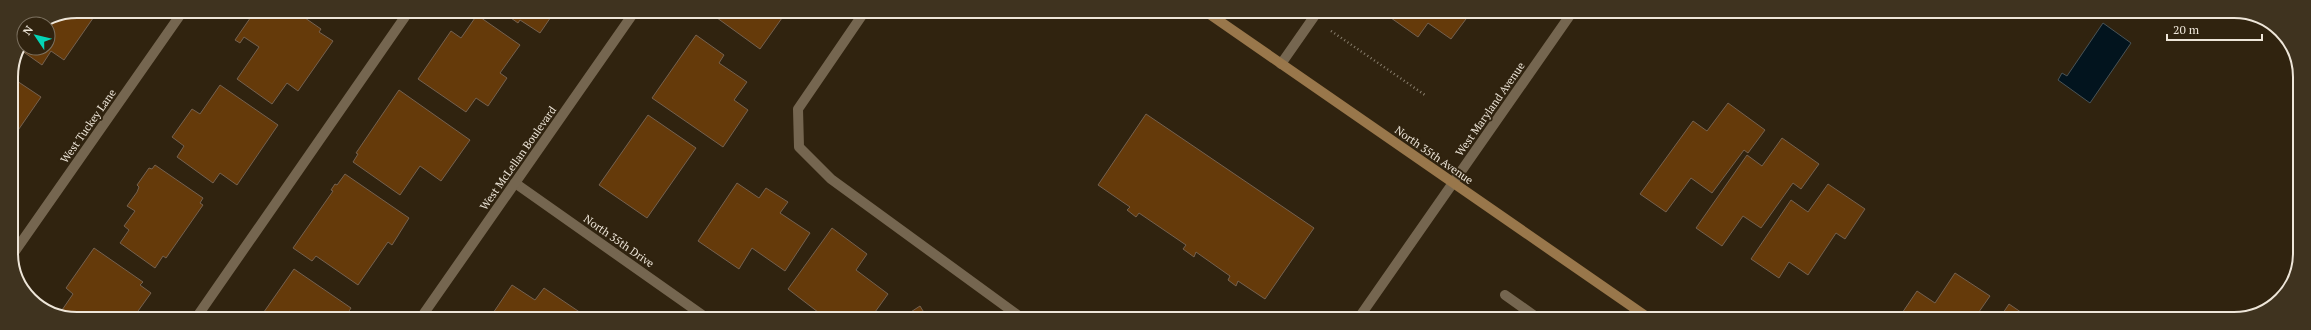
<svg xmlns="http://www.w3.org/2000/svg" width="2311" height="330" viewBox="0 0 2311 330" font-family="'PT Serif',serif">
	<rect width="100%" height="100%" fill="#30230f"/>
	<polygon fill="#02141e" stroke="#495356" points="2103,23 2131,43 2090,103 2058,80 2062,73 2067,76"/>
	<g fill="#653a0a" stroke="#75614f">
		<polygon points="77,11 98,11 64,60 51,51 42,65 18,48 24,40 24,48 48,48 48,24 45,24"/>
		<polygon points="255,11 295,11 321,29 319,32 333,41 298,91 287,83 272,104 237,79 259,47 244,37 240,43 235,40"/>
		<polygon points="501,11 555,11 540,33 520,20 518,23"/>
		<polygon points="716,11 787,11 760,49 713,15"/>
		<polygon points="1385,11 1472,11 1451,39 1428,23 1418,37 1384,13"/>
		<polygon points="477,15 520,45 500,73 507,78 488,106 476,98 466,112 418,79 451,31 461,38"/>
		<polygon points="696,35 724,55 719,63 747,82 734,100 748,110 723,147 652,98"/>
		<polygon points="14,79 41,97 12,139 11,80"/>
		<polygon points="220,85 278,125 237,185 220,173 213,183 177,157 184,146 172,137 192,109 200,114"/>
		<polygon points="399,90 470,140 441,181 420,166 400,195 353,162 358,154 356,153"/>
		<polygon points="1728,103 1765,130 1748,153 1744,150 1712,193 1691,178 1666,212 1640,194 1693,121 1707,131"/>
		<polygon points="1146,114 1314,228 1265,299 1238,281 1236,286 1228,280 1230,276 1196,252 1194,257 1183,249 1186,245 1139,213 1136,217 1127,210 1130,207 1098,185"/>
		<polygon points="648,115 696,148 647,218 599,185"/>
		<polygon points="1782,138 1819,164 1801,189 1793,183 1761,228 1743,216 1722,246 1696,228 1747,155 1762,166"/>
		<polygon points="155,165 203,198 200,203 203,205 166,258 163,256 155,268 120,243 129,230 124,226 135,211 127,206 137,192 139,187 137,185 149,168 152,169"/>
		<polygon points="345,174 409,218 392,245 388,242 358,285 316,256 312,261 293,248 333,191 331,190 335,184 337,185"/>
		<polygon points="737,183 759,198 766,188 788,202 780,213 810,233 785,271 752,248 739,269 698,241"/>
		<polygon points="1828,184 1865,209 1845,239 1836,233 1808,275 1789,262 1779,278 1751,259 1791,200 1808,212"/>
		<polygon points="832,228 867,254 856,270 888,294 870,319 827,319 788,289"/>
		<polygon points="94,248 143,282 140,285 151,293 133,318 125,318 119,314 116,318 68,318 64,316 67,313 62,310 73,294 66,288"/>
		<polygon points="294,269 351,308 344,319 259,319"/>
		<polygon points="1955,273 1990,296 1974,319 1966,315 1963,319 1898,319 1917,291 1935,303"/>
		<polygon points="512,285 535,300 544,288 584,315 581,319 489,319"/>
		<polygon points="2009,304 2031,319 1999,319"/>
		<polygon points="920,306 928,319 900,319"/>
	</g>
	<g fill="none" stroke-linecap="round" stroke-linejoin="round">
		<polyline stroke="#8b8170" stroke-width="2.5" stroke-dasharray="1 3" stroke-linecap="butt" points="1331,31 1425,95"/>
		<g stroke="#756650" stroke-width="10">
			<polyline points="865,11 798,109 799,147 831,179 1023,319"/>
			<polyline points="1281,64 1318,11"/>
			<polyline points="196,318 409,11"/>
		</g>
		<g stroke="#756650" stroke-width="10">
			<polyline points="515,183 708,319"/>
			<polyline points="13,254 183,11"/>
			<polyline points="1505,295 1539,319"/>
			<polyline points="420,319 635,11"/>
		</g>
		<polyline stroke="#756650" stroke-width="10" points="1358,319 1573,11"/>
		<polyline stroke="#99774b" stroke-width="10" points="1205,11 1650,319"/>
	</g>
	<g text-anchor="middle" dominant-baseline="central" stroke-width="4" stroke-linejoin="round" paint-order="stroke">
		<g font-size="11" fill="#eee6d9" stroke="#30230f">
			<text transform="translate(1490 109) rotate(-55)">West Maryland Avenue</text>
			<text transform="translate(88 126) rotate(-55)">West Tuckey Lane</text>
			<text transform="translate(1434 155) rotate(35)">North 35th Avenue</text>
			<text transform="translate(518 158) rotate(-55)">West McLellan Boulevard</text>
			<text transform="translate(619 241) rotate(35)">North 35th Drive</text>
		</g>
	</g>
	<path d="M0 0H2311V330H0ZM77 18H2234A59 59 0 0 1 2293 77V253A59 59 0 0 1 2234 312H77A59 59 0 0 1 18 253V77A59 59 0 0 1 77 18Z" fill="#3f331f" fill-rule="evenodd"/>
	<path fill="none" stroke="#eee6d9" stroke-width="2" d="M77 18H2234A59 59 0 0 1 2293 77V253A59 59 0 0 1 2234 312H77A59 59 0 0 1 18 253V77A59 59 0 0 1 77 18Z"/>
	<g transform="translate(36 36) rotate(305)"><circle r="19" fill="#30230f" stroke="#7c7160"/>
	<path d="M0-3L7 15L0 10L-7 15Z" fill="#05d5b6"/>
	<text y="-6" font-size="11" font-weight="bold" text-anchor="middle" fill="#eee6d9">N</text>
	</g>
	<path d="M2167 34v6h95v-6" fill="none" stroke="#eee6d9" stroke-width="2"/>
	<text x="2173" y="34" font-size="12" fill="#eee6d9" stroke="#30230f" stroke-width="3" paint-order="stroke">20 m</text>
</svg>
